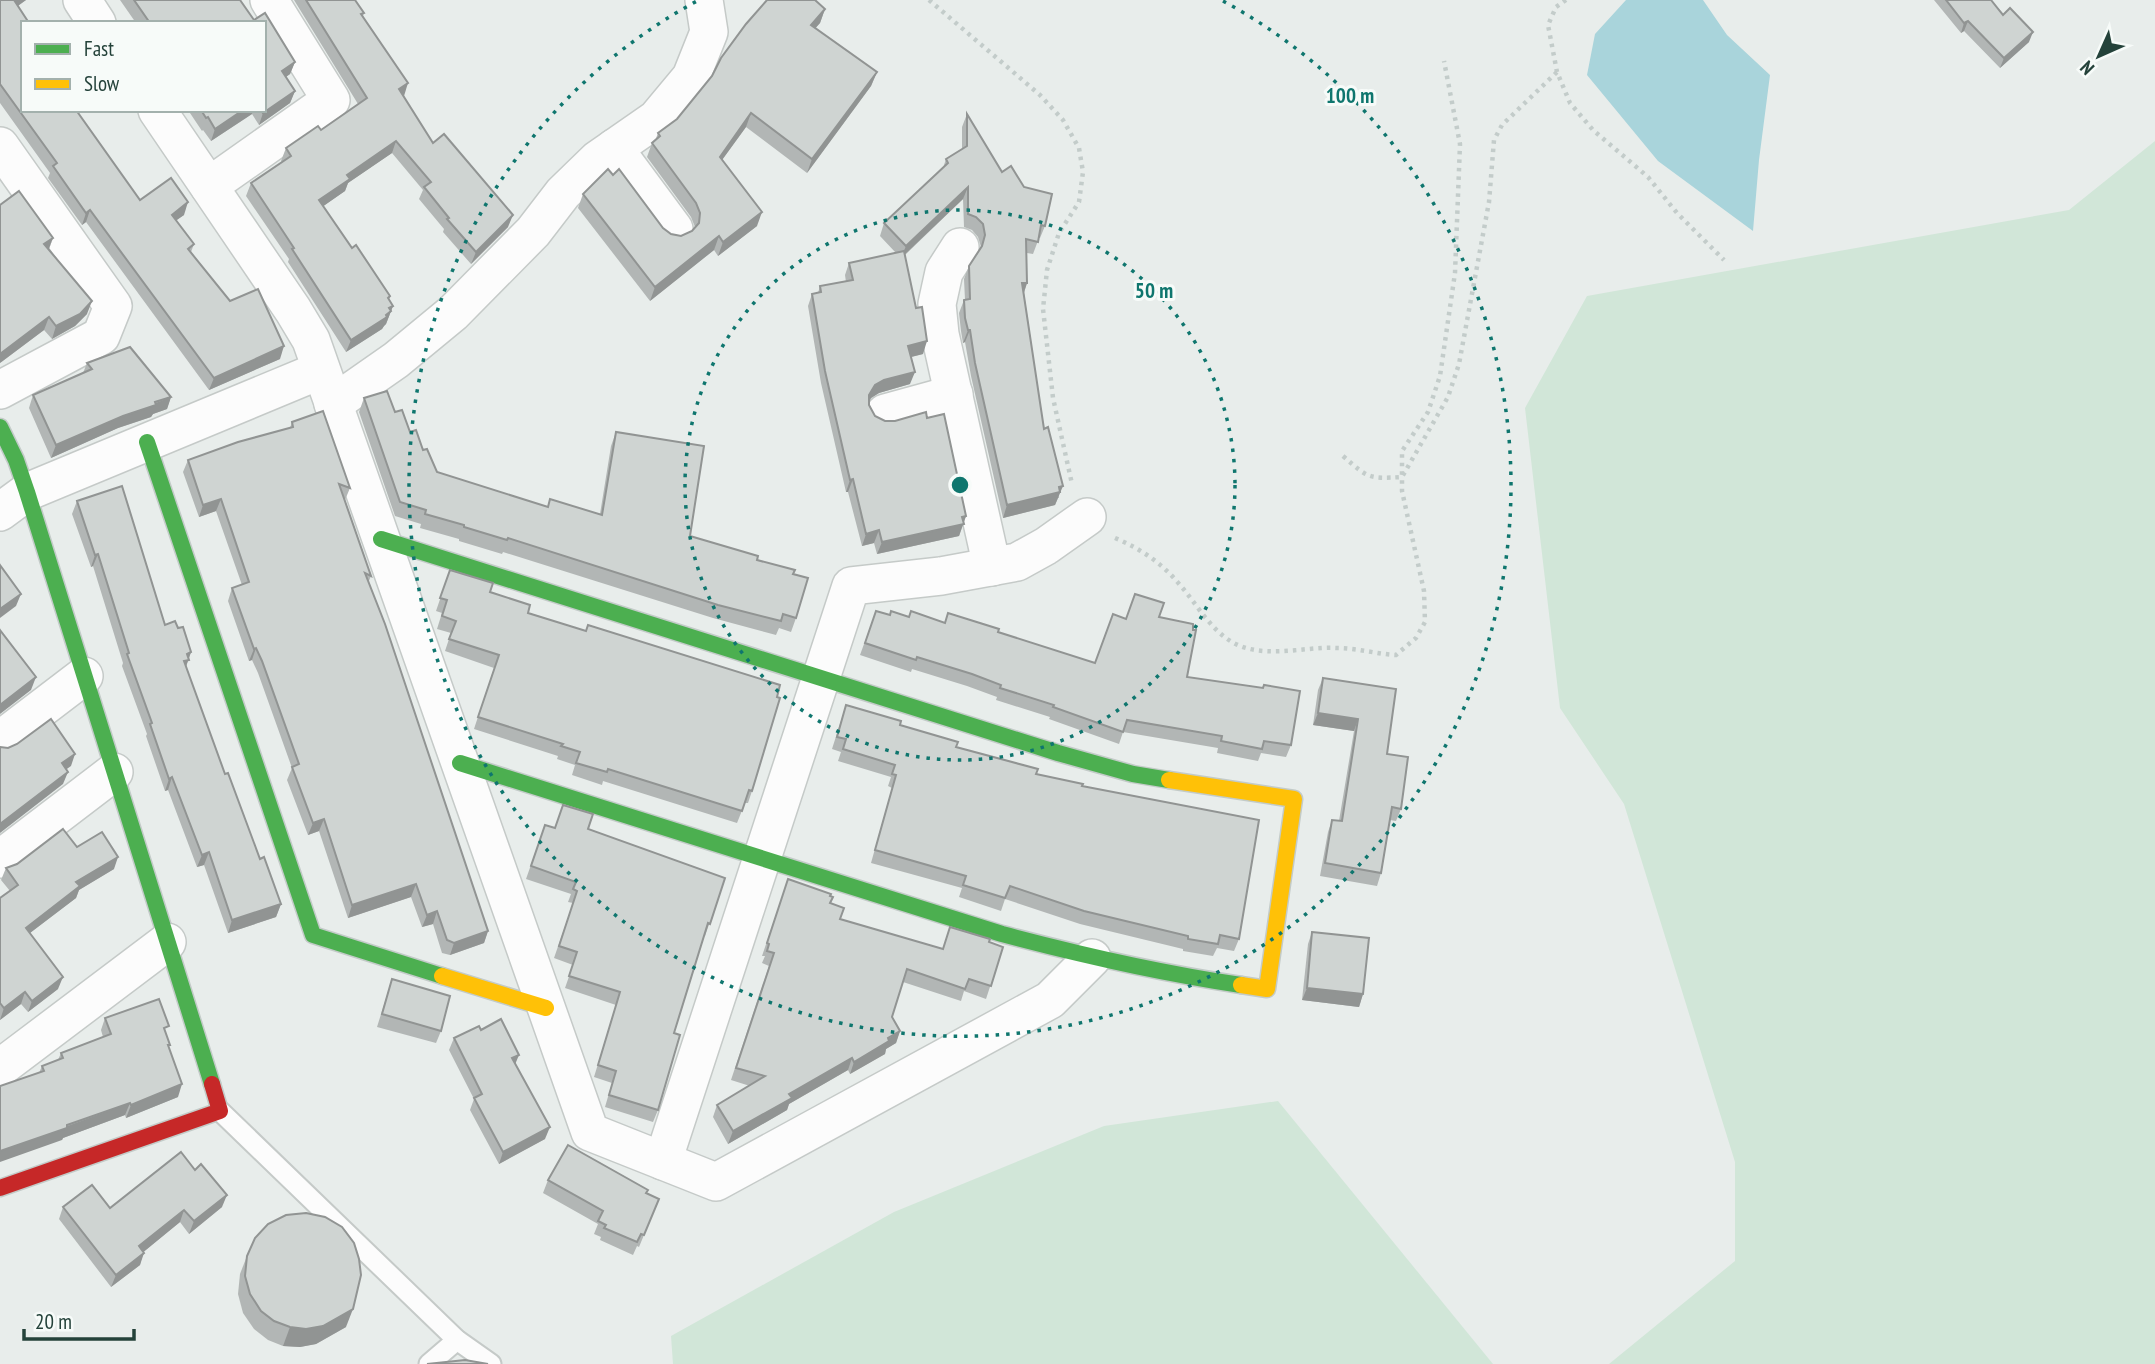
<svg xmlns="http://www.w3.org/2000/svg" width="2155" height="1364" viewBox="0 0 2155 1364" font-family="'PT Sans Narrow',sans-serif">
	<rect width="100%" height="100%" fill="#e8edeb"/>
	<g fill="#d1e6d8">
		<polygon points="2155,141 2155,1364 1609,1364 1735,1261 1735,1162 1624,804 1560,708 1525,408 1587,296 2069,210"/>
		<polygon points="1278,1101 1493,1364 673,1364 671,1336 894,1212 1104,1126"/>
	</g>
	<polygon fill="#a9d4db" points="1626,0 1703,0 1727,35 1770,75 1759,160 1753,231 1658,161 1587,75 1595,34"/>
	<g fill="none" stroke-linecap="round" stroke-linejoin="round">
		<defs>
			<g id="lane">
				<polyline points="220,1111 457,1340 491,1364"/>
				<polyline points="429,1364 457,1340"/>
			</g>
			<g id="street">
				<polyline points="82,0 97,23"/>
				<polyline points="157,110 293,310 311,340 590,1132 716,1182 1050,1000 1092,958"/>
				<polyline points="0,146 113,306 101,336 0,390"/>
				<polyline points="614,148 674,229"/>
				<polyline points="209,186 331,100 269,0"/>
				<polyline points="960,247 944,272 937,304 940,334 992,567"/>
				<polyline points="333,404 396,360 453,313 533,232 563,193 597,160 656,119 691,77 709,32 704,0"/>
				<polyline points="885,413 954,394"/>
				<polyline points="0,512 27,492 321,370"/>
				<polyline points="0,740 84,676"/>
				<polyline points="0,859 114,772"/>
				<polyline points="0,1068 167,942"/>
				<polyline points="663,1161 851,586 941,576 1017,562 1046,546 1087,517"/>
			</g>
			<g id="fast">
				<polyline points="0,427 16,460 27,492 212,1084"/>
				<polyline points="147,442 313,935 442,976"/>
				<polyline points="381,539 1058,753 1133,774 1169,780"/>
				<path d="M460,763L1002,934C1081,955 1160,973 1241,985"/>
			</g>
			<g id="slow">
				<polyline points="1169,780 1294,799 1267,989 1241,985"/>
				<polyline points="442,976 546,1008"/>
			</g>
			<polyline id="jam" points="0,1188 220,1111 212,1084"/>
		</defs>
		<use href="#lane" stroke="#c5cac8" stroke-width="23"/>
		<use href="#street" stroke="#c5cac8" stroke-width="40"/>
		<use href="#fast" stroke="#c3cbc8" stroke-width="19"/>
		<use href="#slow" stroke="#c3cbc8" stroke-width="19"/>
		<use href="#jam" stroke="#c3cbc8" stroke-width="19"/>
		<g stroke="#c3ccca" stroke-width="4.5" stroke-dasharray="3.5 5" stroke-linecap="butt">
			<polyline points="929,0 1040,95 1063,120 1079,148 1083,172 1079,202 1059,233 1047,270 1043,309 1053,398 1072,484"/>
			<polyline points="1566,0 1556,7 1548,25 1557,72 1570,103 1593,130 1648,177 1677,213 1724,260"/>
			<path d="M1343,456C1368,478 1368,479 1402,477V451L1428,412L1440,376L1455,273L1460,144L1444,61"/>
			<path d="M1115,538C1141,549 1162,563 1180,585C1195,602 1207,624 1226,638C1258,662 1301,646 1337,648C1357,648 1376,654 1396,655L1416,638L1425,622L1424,591L1402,491V477L1448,397L1459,364L1489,202L1494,140L1502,125L1557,72"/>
		</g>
		<use href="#lane" stroke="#fcfcfc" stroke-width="19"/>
		<use href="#street" stroke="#fcfcfc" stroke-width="37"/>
		<use href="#fast" stroke="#4caf50" stroke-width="16"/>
		<use href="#slow" stroke="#ffc107" stroke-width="16"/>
		<use href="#jam" stroke="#c62828" stroke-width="16"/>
	</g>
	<g fill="#b2b6b5">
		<polygon points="0,0 26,0 18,6 23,110 140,200 184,215 176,220 194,244 191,252 230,301 280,359 209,390 86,222 82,225 48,178 50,173 0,103"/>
		<polygon points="120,0 240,0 254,20 265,13 295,62 290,74 286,77 295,91 290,103 259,125 252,114 211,141 203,130 202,131 188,110 264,110 264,23 136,23"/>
		<polygon points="294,0 355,0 364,13 363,16 404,96 403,96 433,143 508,227 471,264 443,232 444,229 419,199 423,190 392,153 348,183 345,191 323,206 352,248 390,296 389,300 393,306 386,324 384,326 382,329 346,352 288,262 289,259 246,196 251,183 282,162 281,161 286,148 321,130 358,104"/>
		<polygon points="1934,0 1991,0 2029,42 2000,68 1964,31 1961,33"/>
		<polygon points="825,9 820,23 815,28 877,72 871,86 807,173 746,127 722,160 757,226 718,256 714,250 650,301 578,208 583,194 663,228 671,234 681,236 692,231 695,227 691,217 647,157 652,143 655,141 658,133"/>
		<polygon points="967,114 1002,172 1045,226 1040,238 1039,238 1033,254 1027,253 1027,283 1024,293 1044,429 1059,498 1058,498 1055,505 1003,518 971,376 965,342 963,343 961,331 959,313 964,300 965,300 964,279 969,266 981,247 978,237 972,230 964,227 963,199 905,255 923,354 911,357 910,384 879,393 871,398 869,405 875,416 885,421 927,418 966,516 959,536 877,554 874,543 862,546 848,492 846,492 821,383 808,306 812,294 818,293 820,286 846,282 845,275 849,263 896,253 880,236 884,223 943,168 946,159 962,149 962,127"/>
		<polygon points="53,238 49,249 87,314 75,326 52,339 44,330 0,363"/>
		<polygon points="87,363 171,397 167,409 153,414 151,417 118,428 51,458 29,408 33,395 83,373"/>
		<polygon points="364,398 395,412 437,472 547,507 600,514 611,446 616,432 690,536 757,560 793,574 796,618 791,632 779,628 776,635 713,618 503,552 502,554 459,541 459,539 420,528 421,524 395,516 359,412"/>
		<polygon points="292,422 350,488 345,500 371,576 368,583 488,931 484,943 450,955 442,953 433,924 422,927 411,897 348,918 319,831 308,835 287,780 292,768 258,673 252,660 249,661 228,601 232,588 242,585 216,511 199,517 183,472 188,460 290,428"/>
		<polygon points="77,501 165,625 178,628 191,652 186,667 225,774 260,859 281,904 276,917 228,933 204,865 197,867 168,790 165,791 146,736 147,734 122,666 123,663 93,566 91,567 72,514"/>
		<polygon points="450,570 528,613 752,791 748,803 745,803 737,823 603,781 602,785 572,775 575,765 557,759 558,756 474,729 494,668 445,651 451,633 437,629 442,613 436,611"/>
		<polygon points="876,611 890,615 945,623 998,632 1095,663 1126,619 1159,617 1187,677 1291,745 1286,757 1261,753 1258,761 1217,753 1218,748 1123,732 1119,744 1049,719 1050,717 996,700 997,697 967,686 912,669 911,672 860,655"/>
		<polygon points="1323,678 1387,754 1401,809 1396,821 1390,820 1381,873 1377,886 1320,876 1328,832 1332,820 1339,821 1354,731 1313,725 1318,690"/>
		<polygon points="846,705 956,747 1036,774 1082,786 1239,939 1234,951 1217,948 1213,956 1183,951 1183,949 1080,924 1005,899 1001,911 959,897 962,888 871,863 892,788 888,786 891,777 838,761 841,752 832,749"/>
		<polygon points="545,825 555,828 588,829 725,878 705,936 704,936 674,1033 658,1110 653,1122 605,1107 612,1083 594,1077 616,1005 565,988 573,965 554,958 573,903 568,902 571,894 526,879"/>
		<polygon points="77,847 114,869 79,890 76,898 30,933 58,989 28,1012 21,1004 0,1020 0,898 10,891 1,880 6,868"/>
		<polygon points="788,879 830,903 840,919 942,949 989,942 1003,947 986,999 964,991 961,1001 903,982 892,1017 900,1031 896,1043 886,1049 885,1054 850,1074 848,1070 789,1104 787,1110 728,1144 713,1117 717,1105 750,1086 731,1080 769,966 762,963 765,956 762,956"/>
		<polygon points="1312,932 1363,994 1359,1007 1302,1000 1308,944"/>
		<polygon points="392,979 441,1031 436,1043 377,1027"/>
		<polygon points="105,1018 166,1034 178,1097 126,1118 125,1115 63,1138 62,1140 39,1073 42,1066 58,1060 61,1053 103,1037 101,1030"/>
		<polygon points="481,1030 515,1064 545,1139 499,1164 470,1110 474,1099 449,1050 454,1038"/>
		<polygon points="195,1170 222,1207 189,1234 180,1222 143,1252 140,1265 111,1287 59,1219 63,1207 110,1208"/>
		<polygon points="548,1180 646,1193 654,1211 639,1247 637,1246 633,1255 600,1240 601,1237 594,1234 598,1224 543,1193"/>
		<polygon points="247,1256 346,1327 316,1344 300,1347 283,1346 268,1340 254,1329 243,1313 238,1294 240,1274"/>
	</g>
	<g fill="#919493">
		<polygon points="14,0 26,0 9,12"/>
		<polygon points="825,9 820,23 806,39 811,25"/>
		<polygon points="1968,21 1964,31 1961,33 1964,23"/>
		<polygon points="2033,32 2029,42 2000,68 2004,58"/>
		<polygon points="295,62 290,74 277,83 282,71"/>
		<polygon points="877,72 871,86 807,173 812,159"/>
		<polygon points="408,83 404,96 394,102 399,89"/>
		<polygon points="295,91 290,103 259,125 263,113"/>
		<polygon points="243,110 253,110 252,114 211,141 215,129"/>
		<polygon points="751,113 746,127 714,171 720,157"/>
		<polygon points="396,141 392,153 348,183 345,191 315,212 319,200 347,175"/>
		<polygon points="968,187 963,199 901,258 906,246"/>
		<polygon points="188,202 184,215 167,227 172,215"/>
		<polygon points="90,210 86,222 82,225 86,213"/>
		<polygon points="762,212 757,226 718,256 723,242"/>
		<polygon points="513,215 508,227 471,264 476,252"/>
		<polygon points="719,236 714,250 650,301 655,287"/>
		<polygon points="53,238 48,251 44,244"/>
		<polygon points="1022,283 1027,283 1023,295"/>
		<polygon points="92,301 87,314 75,326 52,339 56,326"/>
		<polygon points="393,306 386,324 384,326 382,329 346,352 351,340"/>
		<polygon points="49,317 44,330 0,363 0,354"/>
		<polygon points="968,330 970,330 965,342 963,343"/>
		<polygon points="927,341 923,354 903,359 908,346"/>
		<polygon points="284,346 280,359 209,390 214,378"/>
		<polygon points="915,372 910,384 879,393 871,398 865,407 869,395 875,385 884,380"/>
		<polygon points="171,397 167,409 153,414 151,417 118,428 51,458 56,445 123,416"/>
		<polygon points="853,479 848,492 846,492 850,480"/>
		<polygon points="1063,486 1055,505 1003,518 1007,505"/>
		<polygon points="221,499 216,511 199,517 203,505"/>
		<polygon points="966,516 959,536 877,554 882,542"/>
		<polygon points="879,530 874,543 862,546 866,534"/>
		<polygon points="98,554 93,566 91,567 95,555"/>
		<polygon points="21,594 16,606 0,618 0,609"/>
		<polygon points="256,648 252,660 249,661 254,649"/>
		<polygon points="191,652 184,672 180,674 187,654"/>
		<polygon points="36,677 31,690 0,714 0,705"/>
		<polygon points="1318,713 1358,719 1354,731 1313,725"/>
		<polygon points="75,754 71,766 57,776 62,763"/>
		<polygon points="68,772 63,784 0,833 0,824"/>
		<polygon points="172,777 168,790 165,791 169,779"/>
		<polygon points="324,819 319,831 308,835 313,823"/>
		<polygon points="209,852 204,865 197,867 202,855"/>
		<polygon points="118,857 114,869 79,890 76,898 22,939 26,928 76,882"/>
		<polygon points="416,884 411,897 348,918 352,905"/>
		<polygon points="281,904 276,917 228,933 232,920"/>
		<polygon points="437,911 433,924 422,927 427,915"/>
		<polygon points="488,931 484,943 450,955 454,943"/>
		<polygon points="63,977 58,989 28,1012 32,1001"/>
		<polygon points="1307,988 1363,994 1359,1007 1302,1000"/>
		<polygon points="25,992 21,1004 0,1020 4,1008"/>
		<polygon points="900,1031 896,1043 886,1049 885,1054 850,1074 854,1062"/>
		<polygon points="519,1055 514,1067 512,1058"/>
		<polygon points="852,1058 848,1070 789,1104 787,1110 728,1144 733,1131 789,1094"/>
		<polygon points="182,1084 178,1097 126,1118 131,1105"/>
		<polygon points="130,1103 125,1115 63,1138 62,1140 0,1162 0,1151"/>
		<polygon points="550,1127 545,1139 499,1164 503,1152"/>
		<polygon points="227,1195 222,1207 189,1234 194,1221"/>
		<polygon points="184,1210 180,1222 135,1259 139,1246"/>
		<polygon points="144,1253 140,1265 111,1287 116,1275"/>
		<polygon points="353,1309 346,1327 316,1344 300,1347 283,1346 290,1327"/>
	</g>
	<g fill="#cfd4d2" stroke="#919493" stroke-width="2">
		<polygon points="0,0 14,0 29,23 23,23 23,110 76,110 140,200 171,178 188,202 172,215 194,244 188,249 230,301 258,289 284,346 214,378 90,210 86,213 53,166 57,163 0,84"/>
		<polygon points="134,0 240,0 254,20 265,13 295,62 282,71 295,91 263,113 261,110 264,110 264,23 150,23"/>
		<polygon points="306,0 355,0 364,13 361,14 408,83 399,89 433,143 444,134 513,215 476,252 447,219 449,218 424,187 431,182 396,141 347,175 350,179 319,200 352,248 356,245 390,296 388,298 393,306 389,308 391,311 386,315 387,317 351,340 292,249 294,248 251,183 291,156 286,148 318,126 321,130 367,98"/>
		<polygon points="767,0 815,0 825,9 811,25 877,72 812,159 751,113 720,157 762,212 723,242 719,236 655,287 583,194 608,169 613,175 619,169 663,228 671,234 681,236 692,231 699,223 700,213 696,203 652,143 660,136 658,133 677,119 712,76 721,58 746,24"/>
		<polygon points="1946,0 1991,0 2003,15 2010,8 2033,32 2004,58 1968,21 1964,23"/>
		<polygon points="201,110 243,110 215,129 208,117 206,118"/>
		<polygon points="967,114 1002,172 1011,166 1024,187 1052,194 1045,226 1041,225 1038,242 1026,239 1027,283 1022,283 1044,429 1048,427 1063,486 1059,487 1060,492 1007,505 975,363 970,330 968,330 965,318 964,300 970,299 969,266 982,246 985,235 983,224 976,217 968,214 968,187 906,246 884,223 948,163 946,159 967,146"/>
		<polygon points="19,191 53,238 44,244 92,301 80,314 56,326 49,317 0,354 0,205"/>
		<polygon points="904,251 916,308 922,307 927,341 908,346 915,372 884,380 875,385 869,395 869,405 875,416 885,421 895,421 926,412 927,418 944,414 966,516 962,517 964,524 882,542 879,530 866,534 853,479 850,480 825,371 812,294 821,292 820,286 853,280 849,263"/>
		<polygon points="130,347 171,397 155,402 156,405 123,416 56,445 33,395 92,369 87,363"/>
		<polygon points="387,391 395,412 402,410 410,432 416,430 423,450 427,449 437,472 548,507 550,499 602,515 616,432 704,446 690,536 758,556 757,560 795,570 793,574 808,578 796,618 783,614 781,621 718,605 508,538 507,540 464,527 464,525 425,514 426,510 400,502 364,398"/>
		<polygon points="323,411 350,488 339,484 371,576 365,573 385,624 488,931 454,943 447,940 437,911 427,915 416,884 352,905 324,819 313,823 292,767 299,764 262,661 256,648 254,649 232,588 249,582 221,499 203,505 188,460 238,442 293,427 292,422"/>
		<polygon points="122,486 165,625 175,621 178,628 183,627 191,652 187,654 189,660 184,661 225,774 228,773 260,859 264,857 281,904 232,920 209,852 202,855 172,777 169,779 150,724 152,723 127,654 129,653 98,554 95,555 77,501"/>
		<polygon points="0,565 21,594 0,609"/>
		<polygon points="450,570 493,583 490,592 530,605 528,613 586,631 588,625 780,685 777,697 780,698 752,791 749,790 742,811 608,769 607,772 576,763 580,752 561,746 563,744 478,717 499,655 449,639 456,621 442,616 447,600 440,598"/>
		<polygon points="1135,594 1164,603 1159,617 1193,624 1193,630 1196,630 1187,677 1263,688 1264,685 1300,691 1291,745 1264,741 1262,749 1221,741 1222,736 1127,720 1123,732 1053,707 1054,705 1000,688 1001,685 972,674 917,657 916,660 865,643 876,611 890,615 891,611 909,617 911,611 945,623 948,613 999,629 998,632 1095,663 1113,614 1126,619"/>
		<polygon points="0,630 36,677 0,705"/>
		<polygon points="1323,678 1396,689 1387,754 1408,757 1401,809 1392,807 1381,873 1325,863 1332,820 1342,821 1358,719 1318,713"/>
		<polygon points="846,705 901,721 900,725 958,742 956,747 1038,769 1036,774 1083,784 1082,786 1259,820 1239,939 1220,935 1218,944 1188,939 1188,936 1084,911 1010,886 1005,898 963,885 966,876 875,850 896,775 892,774 895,765 843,749 846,739 837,737"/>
		<polygon points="51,719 75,754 62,763 68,772 0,824 0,747 8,748 17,744"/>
		<polygon points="563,805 593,814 588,829 725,878 710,924 708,923 674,1033 680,1035 658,1110 609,1095 616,1071 598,1065 620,992 569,976 577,952 559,946 577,891 573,889 576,882 531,866 545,825 555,828"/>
		<polygon points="63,829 77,847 102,832 118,857 76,882 80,886 26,928 63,977 32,1001 25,992 4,1008 0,1003 0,898 18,885 6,868 17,864"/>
		<polygon points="788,879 831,894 830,896 833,897 830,903 844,908 840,919 943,949 950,927 990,939 989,942 1003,947 991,986 969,979 965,989 907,969 892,1017 900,1031 888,1038 889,1041 854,1062 852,1058 789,1094 792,1098 733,1131 717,1105 765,1076 736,1068 774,953 767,951 769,944 767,943"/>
		<polygon points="1312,932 1369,938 1363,994 1307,988"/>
		<polygon points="392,979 450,996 441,1031 382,1014"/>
		<polygon points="159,999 169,1026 164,1028 170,1045 168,1045 182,1084 131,1105 130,1103 67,1125 67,1128 0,1151 0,1086 44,1071 42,1066 63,1058 61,1053 111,1034 105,1018"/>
		<polygon points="501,1019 519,1055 512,1058 550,1127 503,1152 474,1098 482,1094 454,1038 479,1026 481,1030"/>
		<polygon points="568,1145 648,1190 646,1193 659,1199 644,1235 641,1234 637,1242 604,1228 606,1225 598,1221 603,1211 548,1180"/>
		<polygon points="181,1152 195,1170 201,1164 227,1195 194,1221 184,1210 139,1246 144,1253 116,1275 63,1207 92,1185 110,1208"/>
		<polygon points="306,1213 325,1217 342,1227 354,1243 359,1259 361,1275 353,1309 323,1326 306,1329 290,1327 274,1321 261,1311 250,1294 245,1276 247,1256 255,1238 268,1224 286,1215"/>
		<polygon points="465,1360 488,1364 427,1364"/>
	</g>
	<g fill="none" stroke="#0f766e" stroke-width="3.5" stroke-dasharray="3.5 7">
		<circle cx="960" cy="485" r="275"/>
		<path d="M1223 1A551 551 0 1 1 697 1"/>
	</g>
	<circle cx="960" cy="485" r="10" fill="#0f766e" stroke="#f7fbf9" stroke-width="3.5"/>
	<g font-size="21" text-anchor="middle" font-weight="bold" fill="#0f766e" stroke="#f7fbf9" stroke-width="6" stroke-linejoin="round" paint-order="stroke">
		<text x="1350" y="103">100 m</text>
		<text x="1154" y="298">50 m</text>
	</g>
	<rect x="21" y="21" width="245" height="91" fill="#f7fbf9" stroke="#a3b1ad" stroke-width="2"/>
	<rect x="35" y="44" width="35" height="10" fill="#4caf50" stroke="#a3b1ad" stroke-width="2"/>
	<text x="84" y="56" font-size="21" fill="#24423a">Fast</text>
	<rect x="35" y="79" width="35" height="10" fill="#ffc107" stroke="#a3b1ad" stroke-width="2"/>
	<text x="84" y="91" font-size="21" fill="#24423a">Slow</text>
	<g transform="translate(2099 56) rotate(225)" stroke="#f7fbf9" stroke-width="5" paint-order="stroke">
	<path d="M0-5L12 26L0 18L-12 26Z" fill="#24423a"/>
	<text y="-10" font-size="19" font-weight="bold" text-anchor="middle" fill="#24423a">N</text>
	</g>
	<path d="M24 1329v10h110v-10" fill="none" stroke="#24423a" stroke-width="3.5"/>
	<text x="35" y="1329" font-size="21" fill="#24423a" stroke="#f7fbf9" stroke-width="5" paint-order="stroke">20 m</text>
</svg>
